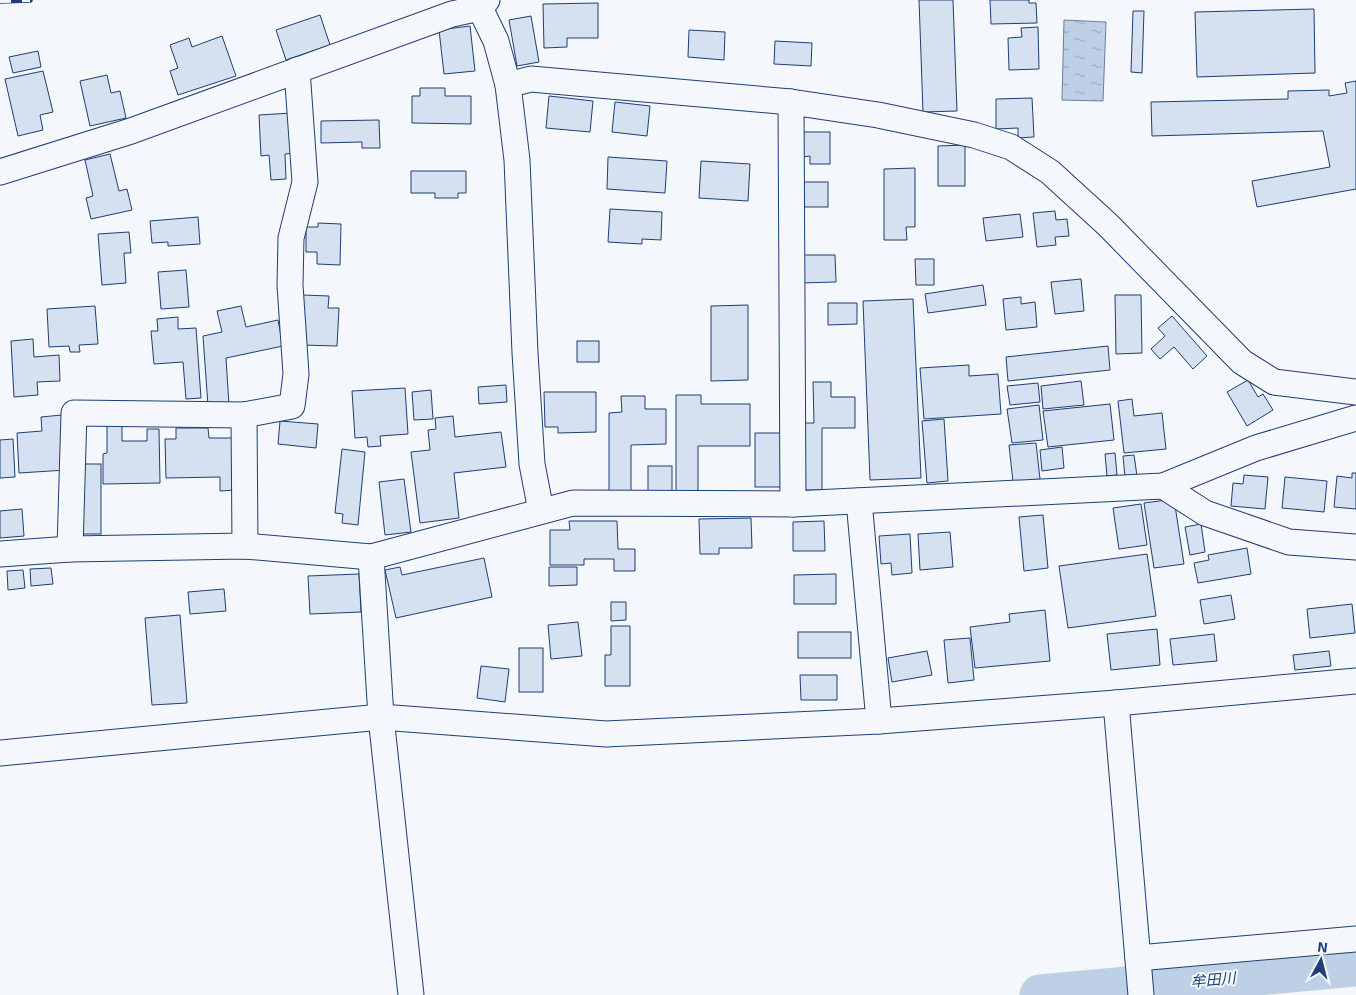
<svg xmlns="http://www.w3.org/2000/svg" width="1356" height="995" viewBox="0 0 1356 995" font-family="'Exo 2','Noto Sans JP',sans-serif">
	<defs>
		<pattern id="water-ripples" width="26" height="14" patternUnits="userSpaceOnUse" patternTransform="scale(1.25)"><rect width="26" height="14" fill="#bed0e5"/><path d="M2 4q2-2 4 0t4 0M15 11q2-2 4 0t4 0" fill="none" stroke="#9aaabe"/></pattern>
	</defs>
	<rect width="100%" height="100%" fill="#f4f7fb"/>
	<polygon fill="url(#water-ripples)" stroke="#687fa3" points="1064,20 1106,22 1103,101 1062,100"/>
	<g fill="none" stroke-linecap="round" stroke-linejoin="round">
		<polyline stroke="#bed0e5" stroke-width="41" points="1040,995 1356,966"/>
	</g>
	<g fill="#d5e0f0" stroke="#1d3f73">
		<polygon points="919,0 953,0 957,111 923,112"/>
		<polygon points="990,0 1029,0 1029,3 1036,3 1037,23 991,24"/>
		<polygon points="598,3 598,38 567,38 567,47 544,48 543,4"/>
		<polygon points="1314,9 1315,73 1197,77 1195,12"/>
		<polygon points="1133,11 1144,11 1142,73 1131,72"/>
		<polygon points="320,15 330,45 286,60 276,30"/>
		<polygon points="531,16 539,62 517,66 509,20"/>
		<polygon points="470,26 475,71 444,74 439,30"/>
		<polygon points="1038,27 1039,69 1009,70 1008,38 1022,37 1021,28"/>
		<polygon points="689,30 725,32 724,60 688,57"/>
		<polygon points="222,36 236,76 178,95 170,71 178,68 170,45 189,38 192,47"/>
		<polygon points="775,41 812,43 811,66 774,64"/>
		<polygon points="38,51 41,67 13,73 9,57"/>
		<polygon points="43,71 53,112 40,115 43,130 18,136 5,79"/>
		<polygon points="107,75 111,93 120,91 126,118 90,126 80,81"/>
		<polygon points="1356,81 1356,189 1257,207 1252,181 1330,167 1323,131 1152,136 1151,102 1288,99 1288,91 1329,90 1329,96 1347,93 1345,83"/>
		<polygon points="420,88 445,88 445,96 471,96 471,124 412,123 412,96 420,96"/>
		<polygon points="549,96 593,101 590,132 546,128"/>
		<polygon points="1032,98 1034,137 1018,138 1018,128 996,129 996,99"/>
		<polygon points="615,102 650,106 647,136 612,132"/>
		<polygon points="292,113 295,153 285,154 286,179 271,180 269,155 261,156 259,115"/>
		<polygon points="379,120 380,148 362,148 362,142 321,143 321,121"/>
		<polygon points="801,132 830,132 830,164 810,164 810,156 802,157"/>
		<polygon points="965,145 965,186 938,186 938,146"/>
		<polygon points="110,154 119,191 127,189 132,210 91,219 86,198 93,196 85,160"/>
		<polygon points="608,157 667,161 665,193 607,189"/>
		<polygon points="701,161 750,164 748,201 699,198"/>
		<polygon points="915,168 915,227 906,227 907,240 884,240 884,169"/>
		<polygon points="411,171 466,171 466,193 458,193 458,198 435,198 435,193 411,193"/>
		<rect x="800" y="182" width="28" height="25"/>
		<polygon points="610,209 662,212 661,240 642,239 642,244 608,242"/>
		<polygon points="1055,211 1056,220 1067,219 1069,236 1055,237 1056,245 1037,247 1033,213"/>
		<polygon points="1020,214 1023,237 986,241 983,218"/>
		<polygon points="198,217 200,244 168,246 168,242 152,243 150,221"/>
		<polygon points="318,223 341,224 340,265 317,264 317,252 306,252 306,227 318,227"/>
		<polygon points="129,232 131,253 124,253 126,283 102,285 98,234"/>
		<polygon points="800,255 835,255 836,282 800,283"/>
		<polygon points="915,259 934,259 934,285 916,285"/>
		<polygon points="186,270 189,307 161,309 158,272"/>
		<polygon points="1081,279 1084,311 1055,314 1051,282"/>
		<polygon points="983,285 986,305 928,313 925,294"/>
		<polygon points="303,295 329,296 328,308 339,308 337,346 301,345"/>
		<polygon points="1115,295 1141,295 1142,353 1116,354"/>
		<polygon points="1021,297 1021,304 1035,302 1037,327 1006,330 1003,299"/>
		<polygon points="913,299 921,478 870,480 863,301"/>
		<polygon points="828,303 857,303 857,324 828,325"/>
		<polygon points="748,305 748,380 711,381 711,306"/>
		<polygon points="95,306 98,344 79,345 80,352 70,352 69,346 49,347 47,309"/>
		<polygon points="241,306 246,327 278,320 283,346 226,358 229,405 208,406 203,336 222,332 217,311"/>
		<polygon points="1172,316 1207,356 1193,369 1174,347 1160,359 1151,349 1165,336 1158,328"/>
		<polygon points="178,317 178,329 196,328 201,398 186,399 183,362 154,364 151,331 158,331 157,319"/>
		<polygon points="33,339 34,357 59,355 60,381 37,382 38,395 14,397 11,341"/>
		<rect x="577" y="341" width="22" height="21"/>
		<polygon points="1108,346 1110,370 1008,381 1006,357"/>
		<polygon points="969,365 969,376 998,374 1001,414 924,419 920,368"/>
		<polygon points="1248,380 1258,397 1263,394 1273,410 1247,426 1227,392"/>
		<polygon points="1081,381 1084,405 1043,409 1041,386"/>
		<polygon points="813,382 831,382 831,397 855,397 855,428 822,428 822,490 802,490 802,423 814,423"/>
		<polygon points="1038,383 1040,402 1010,405 1007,386"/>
		<polygon points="506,385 507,402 479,404 478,387"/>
		<polygon points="405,388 408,434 380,436 381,446 368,447 367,437 355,438 352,391"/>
		<polygon points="431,390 433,419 414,420 412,392"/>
		<polygon points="544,392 596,392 596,432 558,433 558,427 545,427"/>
		<polygon points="676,395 701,395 701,404 750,404 750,446 698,446 698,493 676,493"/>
		<polygon points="621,396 645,396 645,409 666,409 666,444 631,445 631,492 609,492 609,413 622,412"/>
		<polygon points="1132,399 1134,416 1162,413 1166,449 1124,453 1118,401"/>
		<polygon points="1110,404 1114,440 1048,447 1043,411"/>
		<polygon points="1039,405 1043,440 1012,443 1007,409"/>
		<polygon points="62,415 66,470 19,473 17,433 42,431 41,417"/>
		<polygon points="453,416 455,437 501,432 506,467 454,473 459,518 420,523 411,452 430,450 428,430 436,429 435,418"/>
		<polygon points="944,419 948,481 927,483 922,421"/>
		<polygon points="280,421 318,424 316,448 278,444"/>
		<polygon points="107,425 122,425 122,441 147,441 147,429 159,429 160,483 103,484 103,454 107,453"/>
		<polygon points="176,428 208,428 209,438 234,438 235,490 220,491 220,477 166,478 165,439 176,439"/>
		<polygon points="755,433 785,433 781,487 755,487"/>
		<polygon points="13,439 15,477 0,478 0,440"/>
		<polygon points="1036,443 1040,479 1013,482 1009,445"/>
		<polygon points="1062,447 1064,468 1042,471 1040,450"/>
		<polygon points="342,449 365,452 358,525 342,523 343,514 335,513"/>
		<polygon points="1115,453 1117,475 1107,476 1105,454"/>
		<polygon points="1134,455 1137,476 1125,477 1123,456"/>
		<rect x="82" y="464" width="19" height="70"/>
		<rect x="648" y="466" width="24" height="27"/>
		<polygon points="1352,473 1356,473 1356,509 1334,507 1337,476 1352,478"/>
		<polygon points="1244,475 1268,477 1265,509 1231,506 1233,483 1243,484"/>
		<polygon points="1285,477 1327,481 1324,512 1282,508"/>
		<polygon points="404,479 411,532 385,535 379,482"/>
		<polygon points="1174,499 1184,564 1154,568 1144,503"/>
		<polygon points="1141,504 1147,545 1119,549 1113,508"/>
		<polygon points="22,509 24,536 0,538 0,511"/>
		<polygon points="1043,515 1048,568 1024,571 1019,517"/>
		<polygon points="751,518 752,548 719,548 719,554 700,554 699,519"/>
		<polygon points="569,521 617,521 618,549 635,549 635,571 614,571 614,559 584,559 584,565 550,565 550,530 570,530"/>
		<polygon points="824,521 825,551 793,551 793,522"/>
		<polygon points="1201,524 1205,552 1190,555 1185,527"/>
		<polygon points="950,532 953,567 920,570 918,534"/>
		<polygon points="910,534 912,573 892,575 891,563 881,564 879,536"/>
		<polygon points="1247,548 1251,574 1198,583 1194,563 1209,560 1208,555"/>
		<polygon points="1147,554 1156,616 1068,628 1059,566"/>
		<polygon points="484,558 492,597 396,618 385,570 400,567 402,575"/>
		<polygon points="549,567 577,567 577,585 549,586"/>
		<polygon points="51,568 53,584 31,586 30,569"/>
		<polygon points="23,570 25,588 8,590 7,571"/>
		<polygon points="359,574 361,612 310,614 308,576"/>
		<polygon points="836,574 836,604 794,604 794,575"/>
		<polygon points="224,589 226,611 190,614 188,592"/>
		<polygon points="1231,595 1235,619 1204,624 1200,600"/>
		<polygon points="611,602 626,602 626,620 611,621"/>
		<polygon points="1352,604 1355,633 1310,638 1307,609"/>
		<polygon points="1045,610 1050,661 975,668 970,627 1010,622 1009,614"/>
		<polygon points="180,615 187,703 152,705 145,618"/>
		<polygon points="578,622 582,656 551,659 548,625"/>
		<polygon points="611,626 630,626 630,686 605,686 605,655 611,655"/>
		<polygon points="1157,629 1160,665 1111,670 1107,634"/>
		<rect x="798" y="632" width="53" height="26"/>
		<polygon points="1214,634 1217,661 1173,665 1170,639"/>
		<polygon points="970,638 974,680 948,683 944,640"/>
		<rect x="519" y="648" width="24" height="44"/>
		<polygon points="927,651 932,675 892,682 888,658"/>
		<polygon points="1329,651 1331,666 1295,670 1293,655"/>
		<polygon points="481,666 509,669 505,702 477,698"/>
		<polygon points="800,675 837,675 837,700 801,700"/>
	</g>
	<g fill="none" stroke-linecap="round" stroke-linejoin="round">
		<defs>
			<g id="minor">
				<polyline points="480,8 496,41 508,85 517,160 525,353 532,464 541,511"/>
				<polyline points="508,85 531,79 791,102 878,115 974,135 1011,147 1050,172 1108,225 1242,362 1274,382 1356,392"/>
				<polyline points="791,102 793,504"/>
				<polyline points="0,172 131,131 452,14 480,8 487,0"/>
				<polyline points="244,415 245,546"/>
				<polyline points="1163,486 1205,513 1289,542 1356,547"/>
				<polyline points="859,501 879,721"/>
				<polyline points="70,549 74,413 244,415 292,406 296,374 290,285 291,238 305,182 297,70"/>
				<polyline points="0,554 70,549 245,546 371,557 573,503 793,504 1163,486 1256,448 1356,418"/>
				<polyline points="371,557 381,717 411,995"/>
				<polyline points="1116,703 1141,995"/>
				<polyline points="0,753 381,717 606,734 879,721 1116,703 1356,681"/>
				<polyline points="1138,958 1356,939"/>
			</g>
		</defs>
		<use href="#minor" stroke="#1d3f73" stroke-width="27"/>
		<use href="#minor" stroke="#f4f7fb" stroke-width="25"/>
		<defs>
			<polyline id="rail" points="0,1 30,0"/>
		</defs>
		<use href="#rail" stroke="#1d3f73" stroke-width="5.5"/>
		<use href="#rail" stroke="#f4f7fb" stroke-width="4" stroke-dasharray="11" stroke-linecap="butt"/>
	</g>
	<g text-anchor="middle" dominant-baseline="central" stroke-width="4" stroke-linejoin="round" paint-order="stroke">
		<g font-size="15" font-style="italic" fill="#1d3f73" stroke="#f4f7fb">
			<text transform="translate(1213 979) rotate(-5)">牟田川</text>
		</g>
	</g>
	<g transform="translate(1321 960) rotate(7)" stroke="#f4f7fb" stroke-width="4" paint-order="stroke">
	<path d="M0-4L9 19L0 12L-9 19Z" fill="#1d3f73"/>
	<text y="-8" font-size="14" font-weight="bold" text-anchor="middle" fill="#1d3f73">N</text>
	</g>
</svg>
